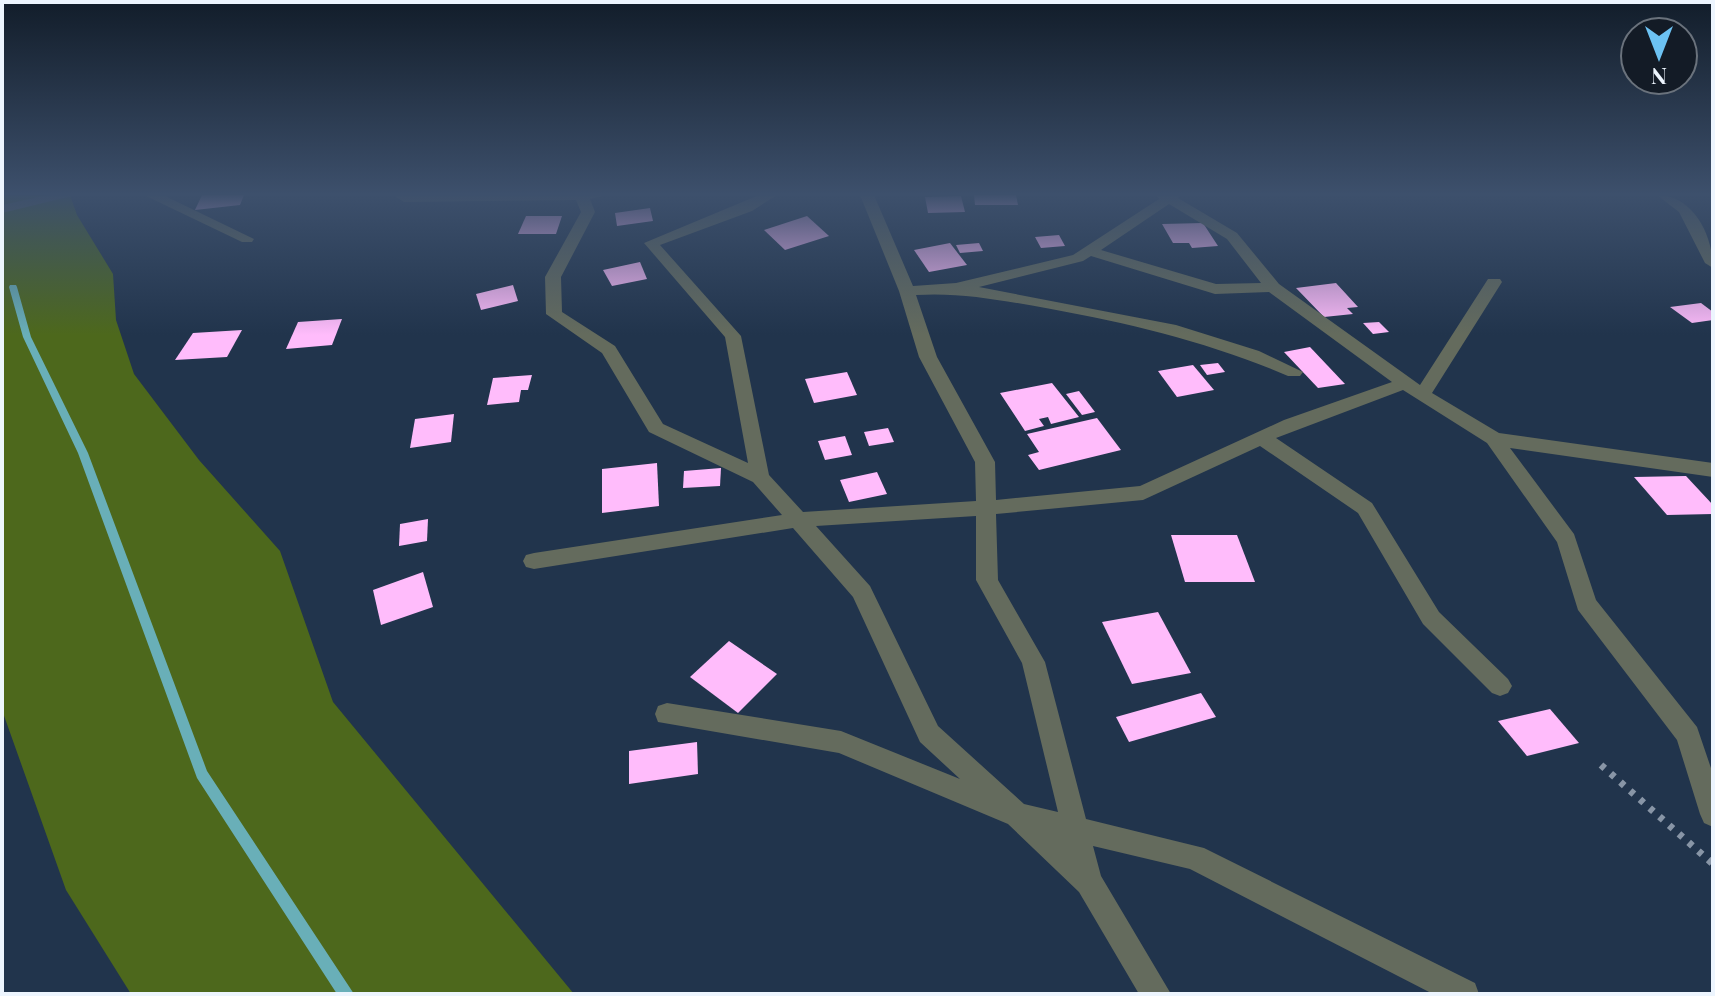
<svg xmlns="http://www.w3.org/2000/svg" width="1715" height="996" viewBox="0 0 1715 996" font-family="'Playfair Display',serif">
	<rect width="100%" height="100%" fill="#21344c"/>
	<polygon fill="#4d681c" points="2,195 70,195 77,215 113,274 116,320 134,374 199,460 280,551 333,702 574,994 131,994 66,890 2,710"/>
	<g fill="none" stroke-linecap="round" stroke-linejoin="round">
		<polygon fill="#69afb8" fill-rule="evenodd" points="10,285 16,285 17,287 31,337 88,453 207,771 354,994 337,994 197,778 78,453 23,337 9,287"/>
	</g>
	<g fill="#ffbcfb">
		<polygon points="202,195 244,195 240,205 195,210"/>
		<polygon points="974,195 1016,195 1018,205 975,205"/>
		<polygon points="961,196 965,212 928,213 925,197"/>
		<polygon points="650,208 653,221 617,226 615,213"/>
		<polygon points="526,216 562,216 556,234 518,234"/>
		<polygon points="807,216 829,236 785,250 764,230"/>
		<polygon points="1203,223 1218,246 1192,248 1189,243 1173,243 1162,224"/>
		<polygon points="1059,235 1065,246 1041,248 1035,237"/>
		<polygon points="950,243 967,265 929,272 914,250"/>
		<polygon points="979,243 983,251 960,253 956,245"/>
		<polygon points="640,262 647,279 612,286 603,270"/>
		<polygon points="1336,283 1358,307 1347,308 1353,314 1324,317 1296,288"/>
		<polygon points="513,285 518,301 481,310 476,294"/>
		<polygon points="1701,303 1713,312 1713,320 1692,323 1670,307"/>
		<polygon points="342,319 332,345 286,349 298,322"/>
		<polygon points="1379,322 1389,332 1373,334 1363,323"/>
		<polygon points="242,330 227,357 175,360 193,333"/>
		<polygon points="1310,347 1345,384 1318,388 1284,352"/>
		<polygon points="1218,363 1225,372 1207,375 1200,365"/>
		<polygon points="1193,365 1214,390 1177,397 1158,371"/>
		<polygon points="847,372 857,395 814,403 805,379"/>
		<polygon points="532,375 528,390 521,390 519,402 487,405 493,378"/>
		<polygon points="1052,383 1079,417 1051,424 1048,417 1039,419 1044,426 1025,431 1000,393"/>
		<polygon points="1079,391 1095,412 1082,415 1066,394"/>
		<polygon points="454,414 451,442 410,448 415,419"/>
		<polygon points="1097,418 1121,450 1039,470 1028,455 1039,452 1027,434"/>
		<polygon points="888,428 894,442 869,446 864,432"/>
		<polygon points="845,436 852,455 825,460 818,441"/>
		<polygon points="657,463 659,506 602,513 602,469"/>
		<polygon points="721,468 720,486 683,488 684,471"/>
		<polygon points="877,472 887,494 849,502 840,480"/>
		<polygon points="1686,476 1713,505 1713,514 1667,515 1634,477"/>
		<polygon points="428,519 427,541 399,546 400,524"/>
		<polygon points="1171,535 1237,535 1255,582 1185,582"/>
		<polygon points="423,572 433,607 381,625 373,590"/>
		<polygon points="1158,612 1191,673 1132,684 1102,622"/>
		<polygon points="729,641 777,674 738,713 690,677"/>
		<polygon points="1201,693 1216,717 1129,742 1116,717"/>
		<polygon points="1550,709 1579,743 1527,756 1498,721"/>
		<polygon points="697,742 698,774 629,784 629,751"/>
	</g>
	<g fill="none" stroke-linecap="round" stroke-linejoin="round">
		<polyline stroke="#8895a6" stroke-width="7" stroke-dasharray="5 8" stroke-linecap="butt" points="1601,765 1713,864"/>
		<g fill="#646b5d" fill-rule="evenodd">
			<polygon points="48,195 76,195 2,213 2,205"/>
			<polygon points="144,195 163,195 254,239 252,242 242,242"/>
			<path d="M393,195H607L590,199L595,212L561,277L562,312L615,346L663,424L748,463L725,337L644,243L759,195H777L752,211L660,245L741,336L769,475L803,512L976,501L975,462L919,357L899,291L860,195H874L913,286L956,283L1073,255L1159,199L1156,195H1181L1178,198L1237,233L1279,284L1420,385L1488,279H1500L1502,282L1432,393L1499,433L1713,463V477L1510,448L1574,534L1596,600L1697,727L1713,774V827L1704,823L1700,814L1677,740L1578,610L1557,542L1487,443L1403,390L1276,438L1372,503L1439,612L1508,679L1512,686L1508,693L1500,696L1492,693L1423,624L1358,513L1260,446L1143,500L996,514L998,580L1045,662L1086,819L1204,848L1475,983L1479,994H1433L1190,869L1093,846L1101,876L1171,994H1139L1079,892L1008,824L839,753L658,722L655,714L658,706L667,703L841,731L960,779L920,742L853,597L793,528L534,569L526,567L523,561L526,555L534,553L782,515L753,482L649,432L602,353L546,314L545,277L581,212L576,200L404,202ZM1169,204L1227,239L1261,283L1216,284L1101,250ZM1091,256L1215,294L1269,292L1392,382L1284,420L1140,486L996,500L995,462L937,357L916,295C962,292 1005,301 1051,309C1133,324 1211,343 1288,376H1300L1303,372L1259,351L1176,325L979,287L1083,261ZM976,516V580L1022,663L1058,812L1024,804L938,726L870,586L816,526Z"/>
			<path d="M1657,195C1693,195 1713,235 1713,268L1705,263L1679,212Z"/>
		</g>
	</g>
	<linearGradient id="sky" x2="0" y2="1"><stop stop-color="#121d2a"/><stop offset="0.58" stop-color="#3d506c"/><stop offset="1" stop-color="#3d506c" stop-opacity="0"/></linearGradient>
	<rect width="1715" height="335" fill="url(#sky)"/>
	<rect width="1715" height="996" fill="none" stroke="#edf5fe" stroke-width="8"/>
	<g transform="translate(1659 56) rotate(180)"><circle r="38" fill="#131b26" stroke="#6a727c" stroke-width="2"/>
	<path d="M0-6L14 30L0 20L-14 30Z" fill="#6cc2f3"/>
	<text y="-12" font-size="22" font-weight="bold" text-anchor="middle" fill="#edf5fe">N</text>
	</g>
</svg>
